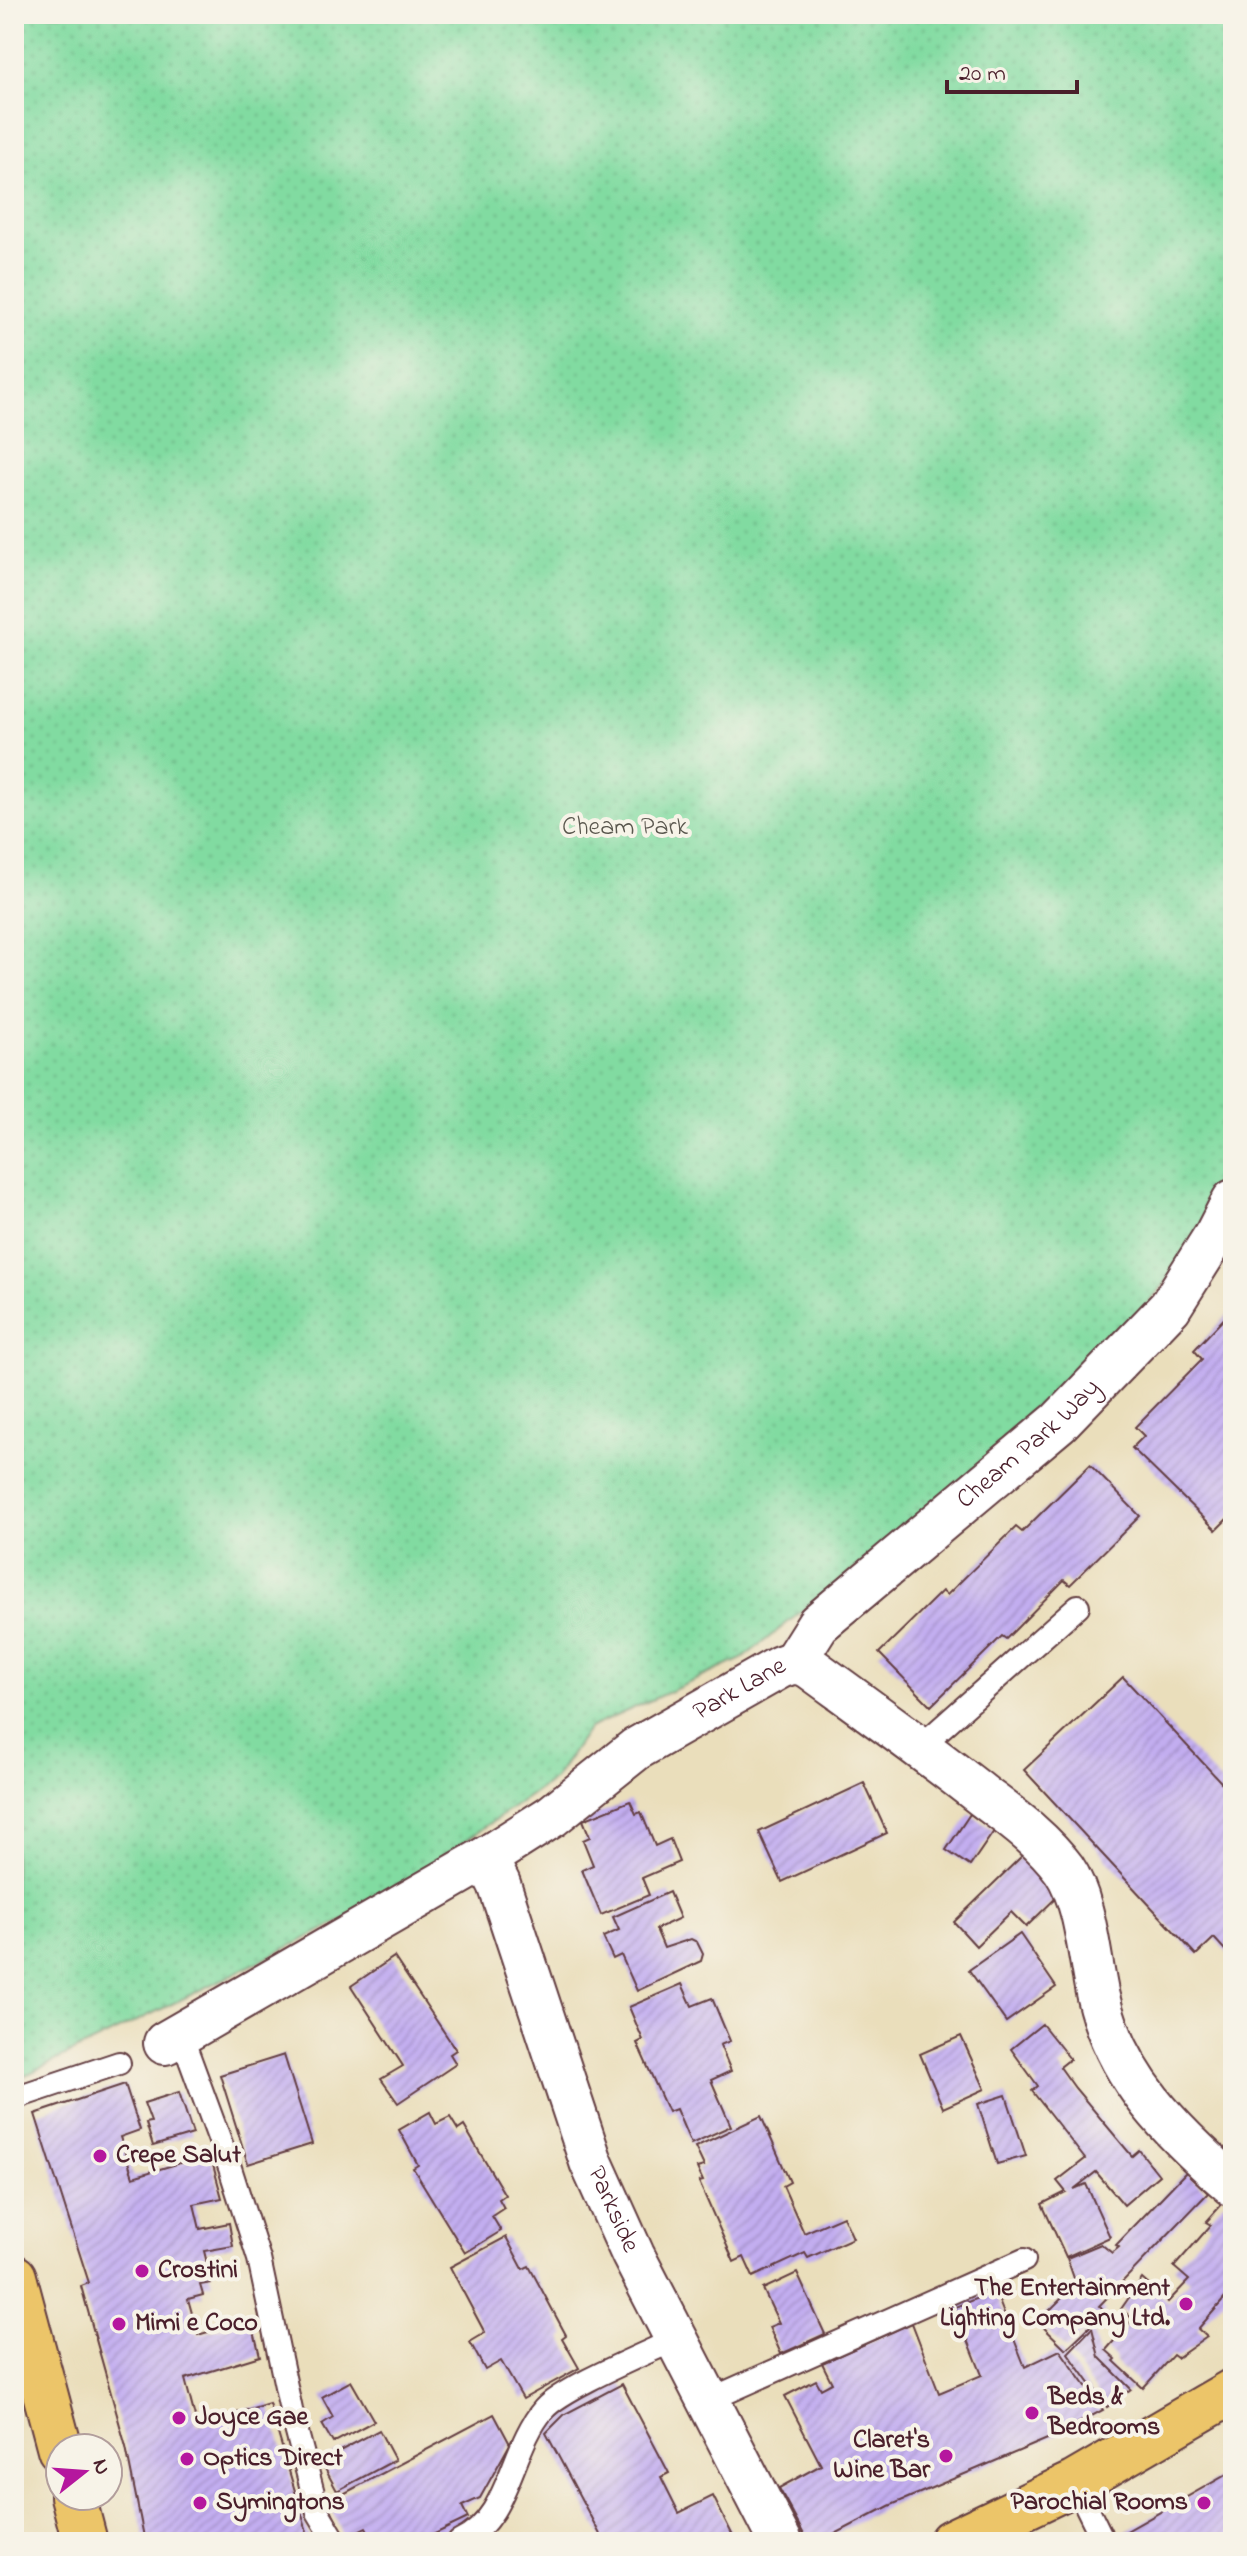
<svg xmlns="http://www.w3.org/2000/svg" width="1247" height="2556" viewBox="0 0 1247 2556" font-family="'Indie Flower',sans-serif">
	<defs>
		<pattern id="park-dots" width="8" height="8" patternUnits="userSpaceOnUse" patternTransform="scale(2)"><rect width="8" height="8" fill="#81dba1"/><path d="M2 2h.1M6 6h.1" fill="none" stroke="#71bc8b" stroke-width="1.8" stroke-linecap="round"/></pattern>
		<pattern id="building-hatch" width="6" height="6" patternUnits="userSpaceOnUse" patternTransform="scale(2)"><rect width="6" height="6" fill="#c2adf0"/><path d="M-1 1l2-2M0 6l6-6M5 7l2-2" fill="none" stroke="#a894ce"/></pattern>
	</defs>
	<rect width="100%" height="100%" fill="#f7f3e8"/>
	<filter id="ink" filterUnits="userSpaceOnUse"><feTurbulence type="fractalNoise" baseFrequency=".0125" numOctaves="2"/><feDisplacementMap in="SourceGraphic" scale="16" xChannelSelector="R" yChannelSelector="G"/><feConvolveMatrix kernelMatrix="1 2 1 2 8 2 1 2 1" color-interpolation-filters="sRGB"/></filter>
	<filter id="wash" filterUnits="userSpaceOnUse"><feTurbulence type="fractalNoise" baseFrequency=".006" numOctaves="4" result="noise"/><feDisplacementMap in="SourceGraphic" scale="32" xChannelSelector="R" yChannelSelector="G"/><feGaussianBlur stdDeviation="1.8" result="paint"/><feColorMatrix in="noise" values="0 0 0 0 0 0 0 0 0 0 0 0 0 0 0 0 0 1.4 0 .05"/><feComposite in="paint" operator="in"/></filter>
	<g filter="url(#wash)">
		<rect width="100%" height="100%" fill="#eadebb"/>
		<polygon fill="url(#park-dots)" stroke="#667d66" stroke-width="2" points="14,14 1233,14 1233,1169 1185,1259 1075,1393 742,1659 589,1728 554,1779 365,1910 24,2076 14,2053"/>
		<g id="blocks">
			<g fill="url(#building-hatch)">
				<polygon points="1233,1309 1233,1513 1216,1530 1132,1448 1144,1436 1135,1427 1202,1359 1194,1350"/>
				<polygon points="1090,1465 1140,1516 1070,1585 1064,1580 1006,1639 1002,1636 931,1706 879,1653 942,1591 947,1595 1016,1527 1022,1532"/>
				<polygon points="1123,1677 1233,1795 1233,1959 1214,1938 1196,1955 1024,1770"/>
				<polygon points="864,1783 887,1833 782,1882 759,1832"/>
				<polygon points="630,1801 636,1814 641,1812 655,1846 670,1839 679,1862 642,1878 649,1895 601,1915 582,1870 593,1865 583,1840 590,1837 583,1820"/>
				<polygon points="970,1814 994,1831 970,1866 946,1850"/>
				<polygon points="1024,1854 1061,1893 1026,1927 1011,1912 976,1946 954,1922"/>
				<polygon points="669,1892 680,1918 656,1929 664,1948 691,1939 697,1942 703,1954 701,1961 637,1991 621,1955 613,1959 603,1937 619,1930 613,1917"/>
				<polygon points="1020,1934 1056,1987 1006,2022 969,1970"/>
				<polygon points="394,1957 456,2050 450,2054 456,2064 398,2103 381,2079 403,2066 351,1986"/>
				<polygon points="682,1984 692,2006 712,1998 730,2041 720,2045 731,2071 711,2080 731,2126 691,2144 676,2109 668,2112 637,2043 643,2040 629,2007"/>
				<polygon points="1042,2024 1070,2059 1060,2067 1075,2088 1132,2156 1139,2150 1159,2175 1124,2205 1096,2172 1074,2189 1086,2184 1110,2237 1066,2257 1042,2204 1066,2192 1057,2181 1085,2159 1032,2091 1038,2086 1011,2049"/>
				<polygon points="961,2036 985,2089 943,2108 920,2054"/>
				<polygon points="284,2055 312,2144 248,2164 220,2075"/>
				<polygon points="125,2084 140,2130 120,2137 133,2177 210,2154 222,2198 194,2204 200,2229 229,2223 233,2246 204,2251 212,2283 200,2285 203,2295 188,2299 198,2335 251,2319 260,2356 185,2379 197,2425 269,2403 310,2542 145,2542 126,2447 81,2286 89,2283 35,2114"/>
				<polygon points="179,2092 193,2134 153,2146 146,2123 151,2122 144,2103"/>
				<polygon points="1006,2095 1026,2156 997,2164 978,2104"/>
				<polygon points="430,2112 436,2124 450,2117 458,2130 464,2126 505,2195 499,2199 504,2208 492,2216 501,2231 465,2253 413,2168 418,2165 399,2130"/>
				<polygon points="761,2116 790,2182 783,2186 804,2233 843,2216 853,2238 808,2258 805,2253 753,2277 744,2257 734,2262 699,2182 703,2181 697,2168 704,2166 695,2147"/>
				<polygon points="1186,2172 1208,2193 1099,2306 1105,2312 1066,2349 1038,2322 1076,2284 1067,2258 1101,2244 1112,2253 1119,2247 1116,2245"/>
				<polygon points="1224,2202 1233,2210 1233,2289 1198,2329 1207,2337 1177,2358 1173,2355 1143,2388 1114,2361 1116,2359 1106,2350 1133,2319 1121,2309 1142,2279 1168,2302 1189,2280 1174,2267 1211,2225 1206,2222"/>
				<polygon points="506,2237 523,2269 529,2266 566,2335 562,2338 579,2368 523,2399 501,2361 485,2370 470,2342 485,2333 450,2267"/>
				<polygon points="797,2273 825,2334 781,2354 769,2327 779,2323 763,2289"/>
				<polygon points="995,2291 1025,2367 1060,2350 1103,2410 1052,2437 889,2506 820,2542 808,2542 779,2488 821,2465 785,2396 816,2380 821,2389 832,2383 822,2363 912,2323 939,2393 982,2375 955,2307"/>
				<polygon points="1092,2328 1099,2357 1131,2389 1107,2407 1068,2353"/>
				<polygon points="351,2381 374,2421 333,2443 322,2424 333,2417 322,2397"/>
				<polygon points="622,2384 669,2473 661,2477 679,2513 713,2496 736,2542 604,2542 546,2433 565,2414"/>
				<polygon points="494,2414 510,2444 480,2498 462,2506 468,2518 418,2542 374,2542 366,2527 344,2538 328,2502"/>
				<polygon points="379,2430 395,2460 337,2491 321,2461"/>
				<polygon points="1233,2471 1233,2542 1121,2542 1118,2536"/>
			</g>
		</g>
	</g>
	<g filter="url(#ink)">
		<use href="#blocks" fill-opacity="0" stroke="#623c41" stroke-width="2"/>
		<g fill="none" stroke-linecap="round" stroke-linejoin="round">
			<defs>
				<g id="service">
					<polyline points="921,1746 1078,1606"/>
					<polyline points="181,2035 230,2168 259,2259 291,2410 318,2512 336,2542"/>
					<polyline points="14,2098 119,2063"/>
					<polyline points="707,2401 1024,2260"/>
					<polyline points="1075,2483 1104,2542"/>
					<path d="M459,2542C510,2519 510,2448 544,2409C564,2387 645,2354 676,2339"/>
				</g>
				<g id="minor">
					<path id="s1" d="M794,1662L818,1624L1059,1422L1170,1307L1216,1234L1233,1201"/>
					<path id="s2" d="M486,1858L499,1884L591,2162L633,2255L781,2542"/>
					<path id="s3" d="M165,2043L486,1858L552,1816L636,1749L780,1667L794,1662L808,1666C867,1709 926,1751 983,1796C1012,1818 1042,1839 1064,1869C1086,1901 1089,1958 1098,1997C1117,2078 1172,2132 1233,2185"/>
				</g>
				<polyline id="primary" points="951,2542 1075,2483 1233,2391"/>
				<g id="trunk">
					<polyline points="14,2277 60,2449"/>
					<polyline points="73,2496 85,2542"/>
				</g>
			</defs>
			<use href="#service" stroke="#623c41" stroke-width="26"/>
			<use href="#minor" stroke="#623c41" stroke-width="46"/>
			<use href="#primary" stroke="#623c41" stroke-width="48"/>
			<use href="#trunk" stroke="#623c41" stroke-width="48"/>
			<use href="#service" stroke="#fff" stroke-width="22"/>
			<use href="#minor" stroke="#fff" stroke-width="42"/>
			<use href="#primary" stroke="#ecc569" stroke-width="44"/>
			<use href="#trunk" stroke="#ecc569" stroke-width="44"/>
		</g>
	</g>
	<g fill="#b5179e" stroke="#f7f3e8" stroke-width="3">
		<circle cx="100" cy="2156" r="8"/>
		<circle cx="142" cy="2271" r="8"/>
		<circle cx="1186" cy="2304" r="8"/>
		<circle cx="119" cy="2324" r="8"/>
		<circle cx="1032" cy="2413" r="8"/>
		<circle cx="179" cy="2418" r="8"/>
		<circle cx="946" cy="2456" r="8"/>
		<circle cx="187" cy="2459" r="8"/>
		<circle cx="200" cy="2503" r="8"/>
		<circle cx="1204" cy="2503" r="8"/>
	</g>
	<g text-anchor="middle" dominant-baseline="central" stroke-width="8" stroke-linejoin="round" paint-order="stroke">
		<g font-size="26" fill="#5a574e" stroke="#f7f3e8">
			<text x="625" y="828">Cheam Park</text>
		</g>
		<g font-size="26" fill="#4a1f2b" stroke="#f7f3e8">
			<text stroke="none"><textPath href="#s1" startOffset="322">Cheam Park Way</textPath></text>
			<text stroke="none"><textPath href="#s3" startOffset="676">Park Lane</textPath></text>
			<text stroke="none"><textPath href="#s2" startOffset="374">Parkside</textPath></text>
		</g>
		<g font-size="26" font-weight="bold" fill="#4a1f2b" stroke="#f7f3e8" text-anchor="start">
			<text x="116" y="2156">Crepe Salut</text>
			<text x="158" y="2271">Crostini</text>
			<text x="1170" y="2289" text-anchor="end">The Entertainment<tspan x="1170" dy="30">Lighting Company Ltd.</tspan></text>
			<text x="135" y="2324">Mimi e Coco</text>
			<text x="1048" y="2398">Beds &amp;<tspan x="1048" dy="30">Bedrooms</tspan></text>
			<text x="195" y="2418">Joyce Gae</text>
			<text x="930" y="2441" text-anchor="end">Claret's<tspan x="930" dy="30">Wine Bar</tspan></text>
			<text x="203" y="2459">Optics Direct</text>
			<text x="216" y="2503">Symingtons</text>
			<text x="1188" y="2503" text-anchor="end">Parochial Rooms</text>
		</g>
	</g>
	<rect width="1247" height="2556" fill="none" stroke="#f7f3e8" stroke-width="48"/>
	<g transform="translate(84 2472) rotate(73)"><circle r="38" fill="#f7f3e8" stroke="#b29e9c" stroke-width="2"/>
	<path d="M0-6L14 30L0 20L-14 30Z" fill="#b5179e"/>
	<text y="-12" font-size="22" font-weight="bold" text-anchor="middle" fill="#4a1f2b">N</text>
	</g>
	<path d="M947 80v12h130v-12" fill="none" stroke="#4a1f2b" stroke-width="4"/>
	<text x="959" y="80" font-size="24" fill="#4a1f2b" stroke="#f7f3e8" stroke-width="6" paint-order="stroke">20 m</text>
</svg>
